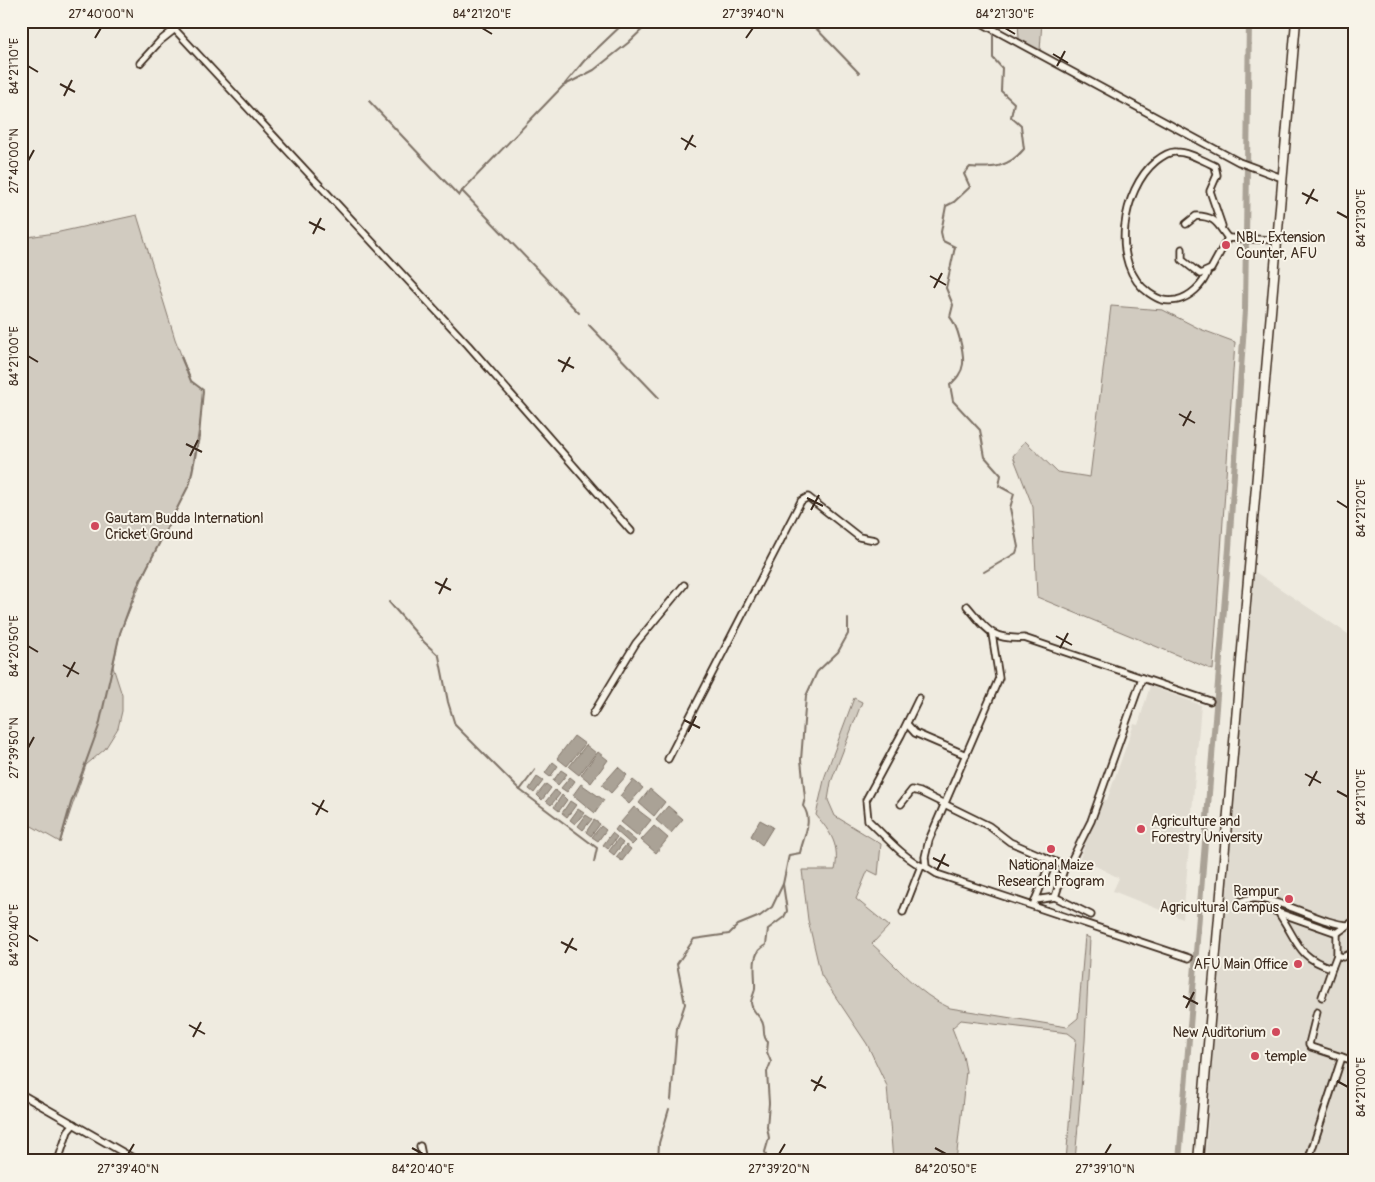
<svg xmlns="http://www.w3.org/2000/svg" width="1375" height="1182" viewBox="0 0 1375 1182" font-family="Pangolin,sans-serif">
	<rect width="100%" height="100%" fill="#efebe0"/>
	<filter id="ink" filterUnits="userSpaceOnUse"><feTurbulence type="fractalNoise" baseFrequency=".02" numOctaves="2"/><feDisplacementMap in="SourceGraphic" scale="10" xChannelSelector="R" yChannelSelector="G"/><feConvolveMatrix kernelMatrix="1 2 1 2 8 2 1 2 1" color-interpolation-filters="sRGB"/></filter>
	<g filter="url(#ink)">
		<g fill="#e0dbd0">
			<polygon points="1249,568 1354,638 1354,1161 1205,1161"/>
			<polygon points="1150,686 1201,705 1183,919 1113,891 1119,878 1080,858 1101,799 1107,800 1134,724 1138,725"/>
		</g>
		<g fill="#d1cbc0" stroke="#867a6f">
			<polygon points="1018,21 1042,21 1040,51 1019,39"/>
			<polygon points="137,215 175,339 191,381 203,390 201,416 190,483 146,570 120,633 113,667 122,695 122,711 118,728 105,749 86,765 60,842 21,820 21,238 55,233"/>
			<polygon points="1111,306 1163,310 1200,329 1235,342 1213,670 1037,597 1033,507 1013,456 1025,441 1057,472 1090,477"/>
			<path d="M854,698L862,702L831,782L828,800L835,816L881,844L878,875L868,870L856,899L889,926L872,944C898,967 918,994 950,1008L1067,1027L1078,1018L1085,936L1090,938L1085,1041L1075,1161H1066L1076,1039L1068,1033L961,1020L952,1028L963,1056L966,1071L956,1161H893L887,1086L867,1044L821,975L808,920L802,870H835C840,845 831,833 816,815L825,776Z"/>
		</g>
		<g fill="#aaa296" stroke="#7e7266">
			<polygon points="574,736 585,744 567,766 557,758"/>
			<polygon points="586,745 596,753 579,775 569,767"/>
			<polygon points="598,752 608,760 591,783 581,775"/>
			<polygon points="553,762 558,766 550,777 545,773"/>
			<polygon points="618,767 627,775 611,793 602,785"/>
			<polygon points="561,770 567,774 558,785 553,781"/>
			<polygon points="537,777 543,781 534,793 529,789"/>
			<polygon points="570,777 575,781 567,792 561,788"/>
			<polygon points="633,780 643,788 629,804 620,796"/>
			<polygon points="546,784 551,788 542,800 537,795"/>
			<polygon points="581,784 604,800 595,813 573,795"/>
			<polygon points="650,789 665,802 654,816 639,803"/>
			<polygon points="555,790 560,794 551,805 546,801"/>
			<polygon points="562,795 567,800 559,811 554,807"/>
			<polygon points="570,801 576,805 567,817 562,813"/>
			<polygon points="668,806 683,819 671,833 656,820"/>
			<polygon points="634,807 651,820 638,836 621,822"/>
			<polygon points="578,809 584,813 575,824 570,820"/>
			<polygon points="586,815 592,819 583,830 578,826"/>
			<polygon points="594,820 600,824 591,836 586,832"/>
			<polygon points="760,820 773,827 762,845 751,836"/>
			<polygon points="601,826 606,830 598,841 592,837"/>
			<polygon points="618,826 636,841 632,845 615,830"/>
			<polygon points="654,826 668,838 656,853 641,840"/>
			<polygon points="612,833 617,837 608,849 603,845"/>
			<polygon points="618,839 623,843 614,855 609,851"/>
			<polygon points="626,845 631,849 622,861 616,857"/>
		</g>
		<g fill="none" stroke-linecap="round" stroke-linejoin="round">
			<g stroke="#7e7266" stroke-width="2">
				<polyline points="809,21 859,73"/>
				<polyline points="565,84 584,61 626,21"/>
				<polyline points="369,101 459,196 462,191"/>
				<polyline points="579,313 462,191 563,86 594,70 628,43 651,21"/>
				<polyline points="589,325 659,398"/>
				<path d="M984,572L1016,553L1018,547L1010,508L1014,494L999,486L1001,475L985,457L980,430L953,401L950,385C956,379 962,373 963,364C964,352 958,326 950,317L953,305L946,288L955,247L943,241L941,232L946,206L954,202L970,187L964,174L970,167C993,169 1009,167 1024,149L1021,126L1011,117L1014,103L1001,91L1002,68L993,58V35"/>
				<polyline points="389,602 424,642 439,656 448,702 455,725 520,790 597,848 594,862"/>
				<polyline points="520,790 535,770"/>
				<polyline points="60,842 71,803 99,726 120,633 137,587 190,483 199,437 203,390 191,381 181,357"/>
				<polyline points="671,1100 677,1028 685,1004 677,964 694,939 729,934 738,925 760,916 772,907 783,884"/>
				<polyline points="658,1161 659,1143 669,1109"/>
				<path d="M768,1161L765,1152L769,1138L767,1127L769,1103L767,1072L771,1062L767,1052L768,1042C762,1037 765,1030 763,1024C761,1016 752,1012 751,1003C751,998 755,993 755,988C756,973 749,953 766,945L768,929L784,917L787,911L783,884L789,855L800,853C803,837 814,821 803,806L805,798L801,760L806,696L817,672L838,652L848,634V619"/>
			</g>
			<polyline stroke="#aaa296" stroke-width="6" points="1179,1161 1229,548 1245,310 1249,21"/>
			<defs>
				<g id="street">
					<polyline points="167,21 468,345 631,531"/>
					<polyline points="978,21 1239,162 1282,178"/>
					<polyline points="140,63 160,41 175,29"/>
					<path d="M1186,224L1196,216C1217,216 1218,226 1228,238"/>
					<polyline points="1182,249 1182,260 1200,274 1211,269 1228,238 1277,240"/>
					<path d="M1207,273C1203,285 1190,297 1177,300C1165,302 1159,300 1149,293C1109,265 1122,189 1156,161C1161,157 1169,151 1176,152C1190,152 1203,161 1215,166L1217,175L1210,191L1222,226"/>
					<path d="M967,606C987,629 990,640 1024,638L1210,701"/>
					<polyline points="992,634 999,678 929,840 925,857 926,867 937,874 1189,958"/>
					<path d="M919,698L901,735L866,800L868,820C885,836 901,855 921,866"/>
					<polyline points="593,714 636,643 684,585"/>
					<polyline points="907,724 915,733 966,755"/>
					<polyline points="668,759 801,501 808,497 859,537 875,540"/>
					<polyline points="901,804 912,790 920,792 989,826 1010,842 1065,866 1072,859 1091,821 1142,678"/>
					<polyline points="1055,897 1065,866"/>
					<polyline points="1035,900 1055,897 1091,915"/>
					<polyline points="1034,903 1051,861"/>
					<path d="M1238,903C1264,886 1319,925 1348,925"/>
					<polyline points="1239,906 1266,908 1337,933 1354,921"/>
					<polyline points="903,912 921,866 924,866"/>
					<path d="M1280,915C1298,942 1298,958 1332,968L1337,955V933"/>
					<polyline points="1337,955 1343,957 1354,952"/>
					<polyline points="1322,997 1332,968"/>
					<polyline points="1317,1012 1309,1044 1311,1047 1354,1061"/>
					<polyline points="21,1094 138,1161"/>
					<polyline points="420,1146 423,1161"/>
					<polyline points="58,1161 68,1131 74,1124"/>
					<polyline points="1308,1161 1342,1057"/>
				</g>
				<polyline id="secondary" points="1198,1161 1296,21"/>
			</defs>
			<use href="#street" stroke="#3b2a1e" stroke-width="9"/>
			<use href="#secondary" stroke="#3b2a1e" stroke-width="11"/>
			<use href="#street" stroke="#f7f3e8" stroke-width="5.5"/>
			<use href="#secondary" stroke="#f7f3e8" stroke-width="8"/>
		</g>
	</g>
	<path fill="none" stroke="#3b2a1e" stroke-width="2" d="M482,28L492,34M1005,28L1015,34M95,38L101,28M746,38L753,28M1053,54L1068,63M28,66L38,72M1057,66L1065,51M60,84L75,92M64,96L72,80M681,138L696,147M685,150L693,135M28,161L34,150M1302,193L1318,201M1306,204L1314,189M1337,212L1348,218M309,222L325,230M313,234L321,218M930,276L946,285M934,288L942,273M28,356L38,362M558,360L574,368M562,372L570,357M1179,414L1195,423M1183,426L1191,411M186,444L202,452M190,456L198,440M807,498L823,506M1337,501L1348,508M811,510L819,495M435,582L451,590M439,594L447,578M1056,636L1072,645M28,646L38,652M1060,648L1068,633M63,665L79,674M67,677L75,662M684,720L700,728M688,732L696,716M28,748L34,737M1305,774L1321,783M1309,786L1317,771M1337,791L1348,797M312,803L328,812M316,815L324,800M933,858L949,866M937,870L945,854M28,935L38,941M561,942L577,950M565,953L573,938M1183,996L1198,1004M1186,1008L1194,992M189,1025L205,1034M193,1037L201,1022M811,1080L826,1088M1337,1081L1348,1087M814,1091L822,1076M412,1148L423,1154M935,1148L946,1154M128,1154L134,1144M779,1154L785,1144M1105,1154L1111,1144"/>
	<g fill="#d1495b" stroke="#f7f3e8" stroke-width="2">
		<circle cx="1226" cy="245" r="5"/>
		<circle cx="95" cy="526" r="5"/>
		<circle cx="1141" cy="829" r="5"/>
		<circle cx="1051" cy="849" r="5"/>
		<circle cx="1289" cy="899" r="5"/>
		<circle cx="1298" cy="964" r="5"/>
		<circle cx="1276" cy="1032" r="5"/>
		<circle cx="1255" cy="1056" r="5"/>
	</g>
	<g text-anchor="middle" dominant-baseline="central" stroke-width="4" stroke-linejoin="round" paint-order="stroke">
		<g font-size="14" fill="#3b2a1e" stroke="#f7f3e8" text-anchor="start">
			<text x="1236" y="237">NBL, Extension<tspan x="1236" dy="16">Counter, AFU</tspan></text>
			<text x="105" y="518">Gautam Budda Internationl<tspan x="105" dy="16">Cricket Ground</tspan></text>
			<text x="1151" y="821">Agriculture and<tspan x="1151" dy="16">Forestry University</tspan></text>
			<text x="1051" y="865" text-anchor="middle">National Maize<tspan x="1051" dy="16">Research Program</tspan></text>
			<text x="1279" y="891" text-anchor="end">Rampur<tspan x="1279" dy="16">Agricultural Campus</tspan></text>
			<text x="1288" y="964" text-anchor="end">AFU Main Office</text>
			<text x="1266" y="1032" text-anchor="end">New Auditorium</text>
			<text x="1265" y="1056">temple</text>
		</g>
	</g>
	<rect width="1375" height="1182" fill="none" stroke="#f7f3e8" stroke-width="55"/>
	<rect x="28" y="28" width="1320" height="1126" fill="none" stroke="#3b2a1e" stroke-width="2"/>
	<g font-size="12" text-anchor="middle" fill="#3b2a1e">
		<text x="101" y="18">27°40'00"N</text>
		<text x="482" y="18">84°21'20"E</text>
		<text x="753" y="18">27°39'40"N</text>
		<text x="1005" y="18">84°21'30"E</text>
		<text transform="translate(14 66) rotate(-90)" y="4">84°21'10"E</text>
		<text transform="translate(14 161) rotate(-90)" y="4">27°40'00"N</text>
		<text transform="translate(1361 218) rotate(-90)" y="4">84°21'30"E</text>
		<text transform="translate(14 356) rotate(-90)" y="4">84°21'00"E</text>
		<text transform="translate(1361 508) rotate(-90)" y="4">84°21'20"E</text>
		<text transform="translate(14 646) rotate(-90)" y="4">84°20'50"E</text>
		<text transform="translate(14 748) rotate(-90)" y="4">27°39'50"N</text>
		<text transform="translate(1361 797) rotate(-90)" y="4">84°21'10"E</text>
		<text transform="translate(14 935) rotate(-90)" y="4">84°20'40"E</text>
		<text transform="translate(1361 1087) rotate(-90)" y="4">84°21'00"E</text>
		<text x="128" y="1173">27°39'40"N</text>
		<text x="423" y="1173">84°20'40"E</text>
		<text x="779" y="1173">27°39'20"N</text>
		<text x="946" y="1173">84°20'50"E</text>
		<text x="1105" y="1173">27°39'10"N</text>
	</g>
</svg>
